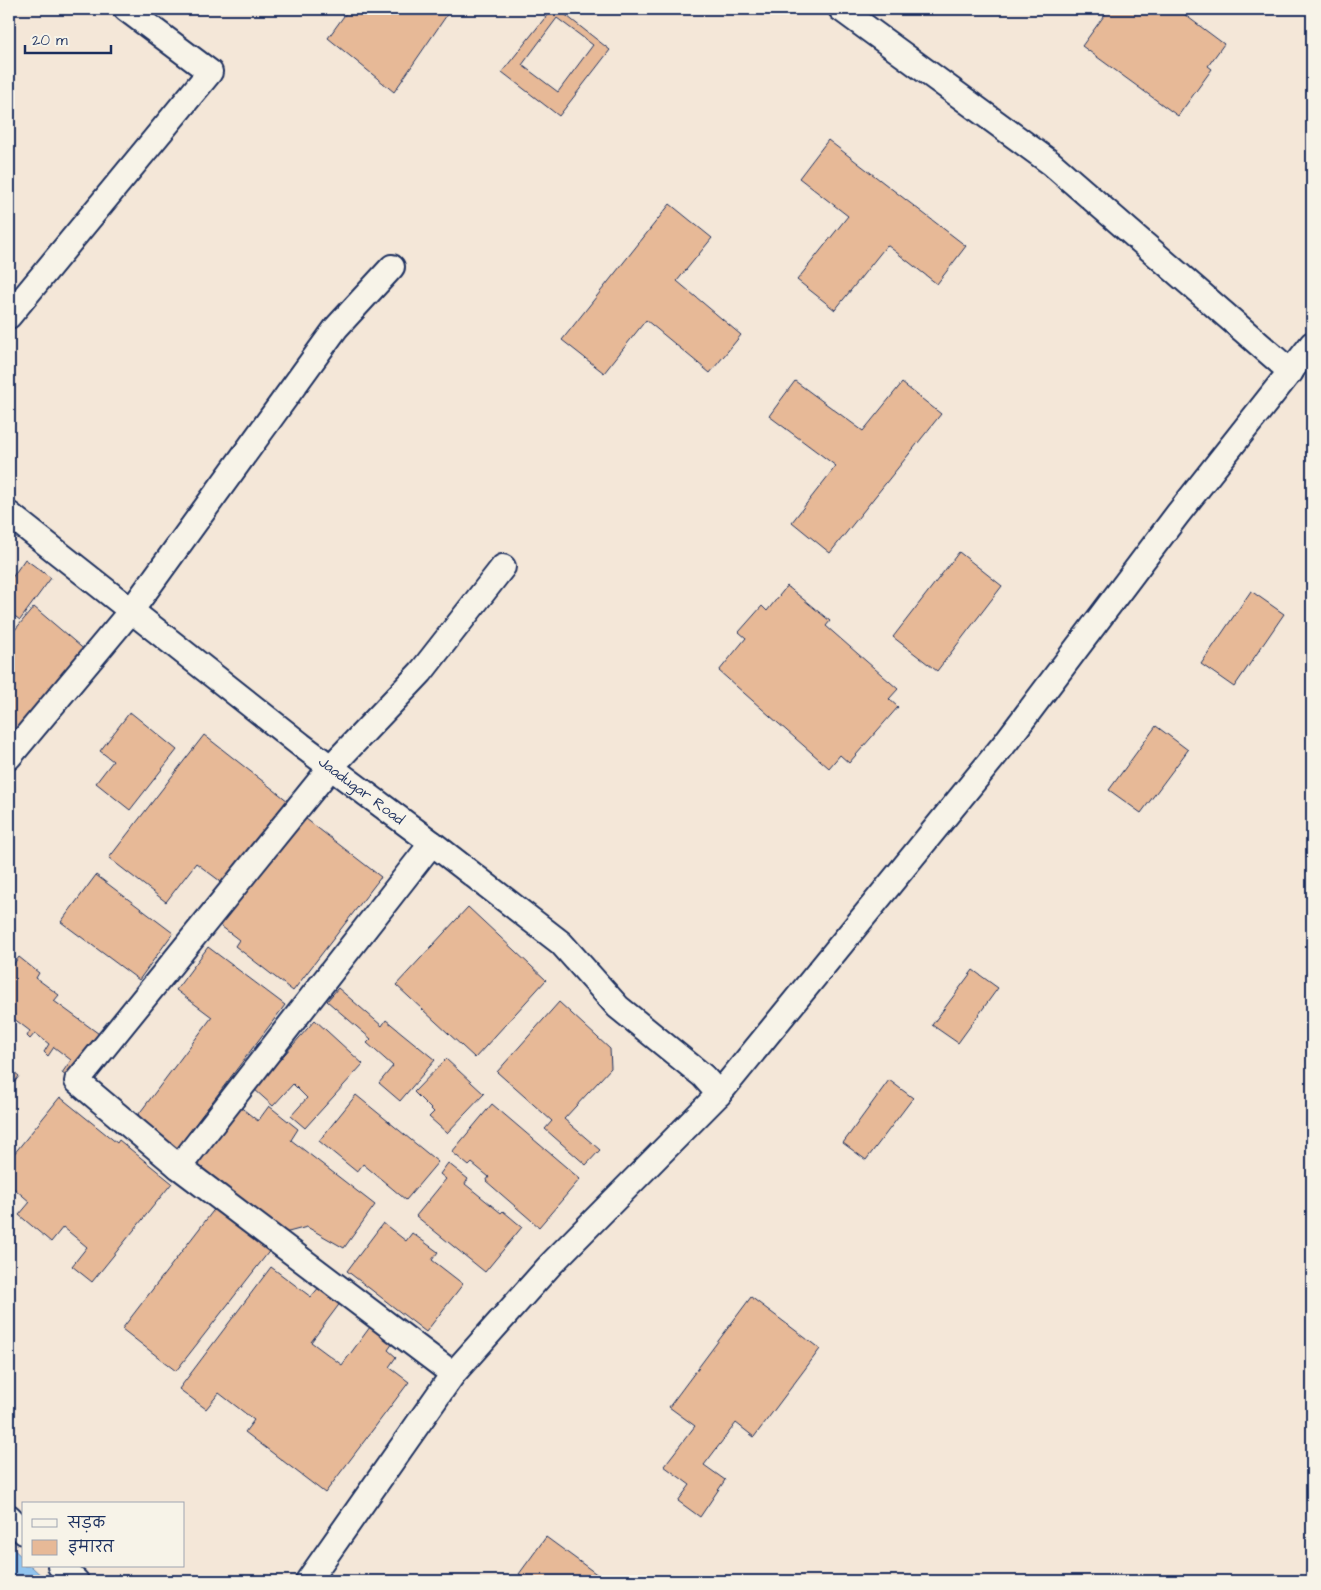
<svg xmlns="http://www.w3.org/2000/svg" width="1321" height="1590" viewBox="0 0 1321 1590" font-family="'Architects Daughter','Playpen Sans Deva',sans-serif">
	<rect width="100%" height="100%" fill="#f4e7d8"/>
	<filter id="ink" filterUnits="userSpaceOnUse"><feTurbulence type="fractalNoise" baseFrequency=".02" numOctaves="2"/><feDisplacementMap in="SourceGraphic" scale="10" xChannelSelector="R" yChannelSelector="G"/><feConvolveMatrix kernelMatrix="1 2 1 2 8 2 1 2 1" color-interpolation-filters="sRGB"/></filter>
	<g filter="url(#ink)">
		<polygon fill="#92c4ee" stroke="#6288b4" points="9,1545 24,1559 24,1566 31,1566 47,1581 9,1581"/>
		<g fill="#e7b997" stroke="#1b2f5e" fill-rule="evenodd">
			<polygon points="349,9 451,9 394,92 328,38"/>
			<path d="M552,9H558L610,50L559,116L502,72ZM557,18L593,45L558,92L522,65Z"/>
			<polygon points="1109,9 1177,9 1224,44 1208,66 1212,69 1178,116 1082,46"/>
			<polygon points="828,140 966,246 937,284 887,245 835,310 797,280 848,216 799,178"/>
			<polygon points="670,204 712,238 677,281 741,335 710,373 646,320 604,373 562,340"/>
			<polygon points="795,381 863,431 902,383 941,414 830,553 792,522 836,466 769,416"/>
			<polygon points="959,552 1002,586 937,671 893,637"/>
			<polygon points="25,559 51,578 20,620 9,612 9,582"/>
			<polygon points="787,586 830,621 826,626 898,689 889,699 898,707 849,763 840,755 829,768 719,671 746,638 739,632 762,606 767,611"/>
			<polygon points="1251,591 1284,614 1234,687 1201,664"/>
			<polygon points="34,607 87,652 9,747 9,637"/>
			<polygon points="130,712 177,750 130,810 96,783 113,761 100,751"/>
			<polygon points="1156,726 1188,750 1141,813 1109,790"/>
			<polygon points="204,735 288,801 224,884 196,863 166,902 109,858"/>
			<polygon points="301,815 381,877 293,991 235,946 239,940 217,923"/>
			<polygon points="96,875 173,933 139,980 61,922"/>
			<polygon points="468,907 546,980 475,1058 396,985"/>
			<polygon points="208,947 285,1005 173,1154 132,1123 212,1017 176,990"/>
			<polygon points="19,957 39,973 36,978 59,995 54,1001 106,1039 69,1078 62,1073 71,1060 54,1047 48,1056 44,1052 49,1044 35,1033 30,1039 27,1036 30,1031 9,1015 9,970"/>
			<polygon points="973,970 998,988 958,1043 932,1025"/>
			<polygon points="338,988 382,1026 386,1020 435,1060 400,1101 379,1083 393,1066 367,1043 371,1039 327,1001"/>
			<polygon points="559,1002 610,1049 611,1068 564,1119 600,1150 586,1165 545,1129 552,1121 497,1072"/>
			<polygon points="315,1020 363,1064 305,1128 291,1116 307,1098 293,1084 273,1106 254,1089"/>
			<polygon points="446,1059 484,1094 447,1133 429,1117 434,1112 414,1092"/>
			<polygon points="9,1068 19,1076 9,1090"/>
			<polygon points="889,1080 913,1098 866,1160 843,1143"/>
			<polygon points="356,1095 438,1162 406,1200 363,1164 357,1172 319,1141"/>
			<polygon points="60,1097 117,1143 119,1140 172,1183 92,1282 72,1266 87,1247 63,1227 51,1242 19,1215 30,1202 9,1184 9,1160"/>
			<polygon points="492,1104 580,1179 539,1227 486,1181 489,1177 472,1163 469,1166 452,1152"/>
			<polygon points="239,1106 258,1121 269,1106 298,1129 291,1140 375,1205 344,1248 307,1227 281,1234 193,1165"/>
			<polygon points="448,1163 468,1179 465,1184 501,1213 503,1211 522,1227 485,1272 416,1216 446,1179 440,1174"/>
			<polygon points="216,1207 271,1249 176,1371 122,1329"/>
			<polygon points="383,1223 406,1241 412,1233 438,1252 432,1260 463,1284 426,1332 347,1271"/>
			<polygon points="271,1267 311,1297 320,1286 341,1302 311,1342 342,1365 373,1323 395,1340 388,1350 396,1357 389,1367 409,1382 325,1493 245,1432 254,1420 219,1393 206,1409 179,1389"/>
			<polygon points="751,1297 820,1349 754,1437 736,1423 704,1465 725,1480 700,1517 678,1501 690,1485 664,1466 695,1426 669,1407"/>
			<polygon points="546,1537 606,1581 530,1581 519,1574"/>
		</g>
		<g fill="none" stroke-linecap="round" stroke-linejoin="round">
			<defs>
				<g id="street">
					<polyline points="841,9 1051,163 1291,372"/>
					<polyline points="9,316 210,72 126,9"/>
					<path id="s1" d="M9,514L301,745L432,843L561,943L618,1007L703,1076L719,1094"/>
					<polyline points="9,757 131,611 336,328 392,267"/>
					<polyline points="179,1167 432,843"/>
					<polyline points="453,1374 179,1167 77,1081 331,767 421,672 503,567"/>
					<polyline points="9,1517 24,1532"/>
					<polyline points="60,1566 76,1581"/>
					<polyline points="308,1581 453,1374 551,1264 719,1094 1006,742 1177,515 1312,344"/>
				</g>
			</defs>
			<use href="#street" stroke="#1b2f5e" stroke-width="28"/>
			<use href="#street" stroke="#f7f3e8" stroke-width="24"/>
		</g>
	</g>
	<g text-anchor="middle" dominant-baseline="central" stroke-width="5" stroke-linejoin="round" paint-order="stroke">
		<g font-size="15" fill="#1b2f5e" stroke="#f7f3e8">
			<text stroke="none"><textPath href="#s1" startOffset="448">Jaadugar Road</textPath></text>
		</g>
	</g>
	<rect width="1321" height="1590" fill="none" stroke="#f7f3e8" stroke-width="30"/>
	<rect x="15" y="15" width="1291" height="1560" fill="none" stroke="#1b2f5e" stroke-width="2" filter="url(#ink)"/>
	<rect x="22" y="1502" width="162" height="65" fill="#f7f3e8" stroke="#9fa5b1"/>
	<rect x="32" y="1519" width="25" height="8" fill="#f7f3e8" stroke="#9fa5b1"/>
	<text x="68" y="1528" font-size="15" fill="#1b2f5e">सड़क</text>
	<rect x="32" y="1540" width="25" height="15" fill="#e7b997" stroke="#9fa5b1"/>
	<text x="68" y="1552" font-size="15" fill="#1b2f5e">इमारत</text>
	<path d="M25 45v8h86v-8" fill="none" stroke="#1b2f5e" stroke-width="2.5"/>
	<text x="32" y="45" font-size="15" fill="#1b2f5e" stroke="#f7f3e8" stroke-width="4" paint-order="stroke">20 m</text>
</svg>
